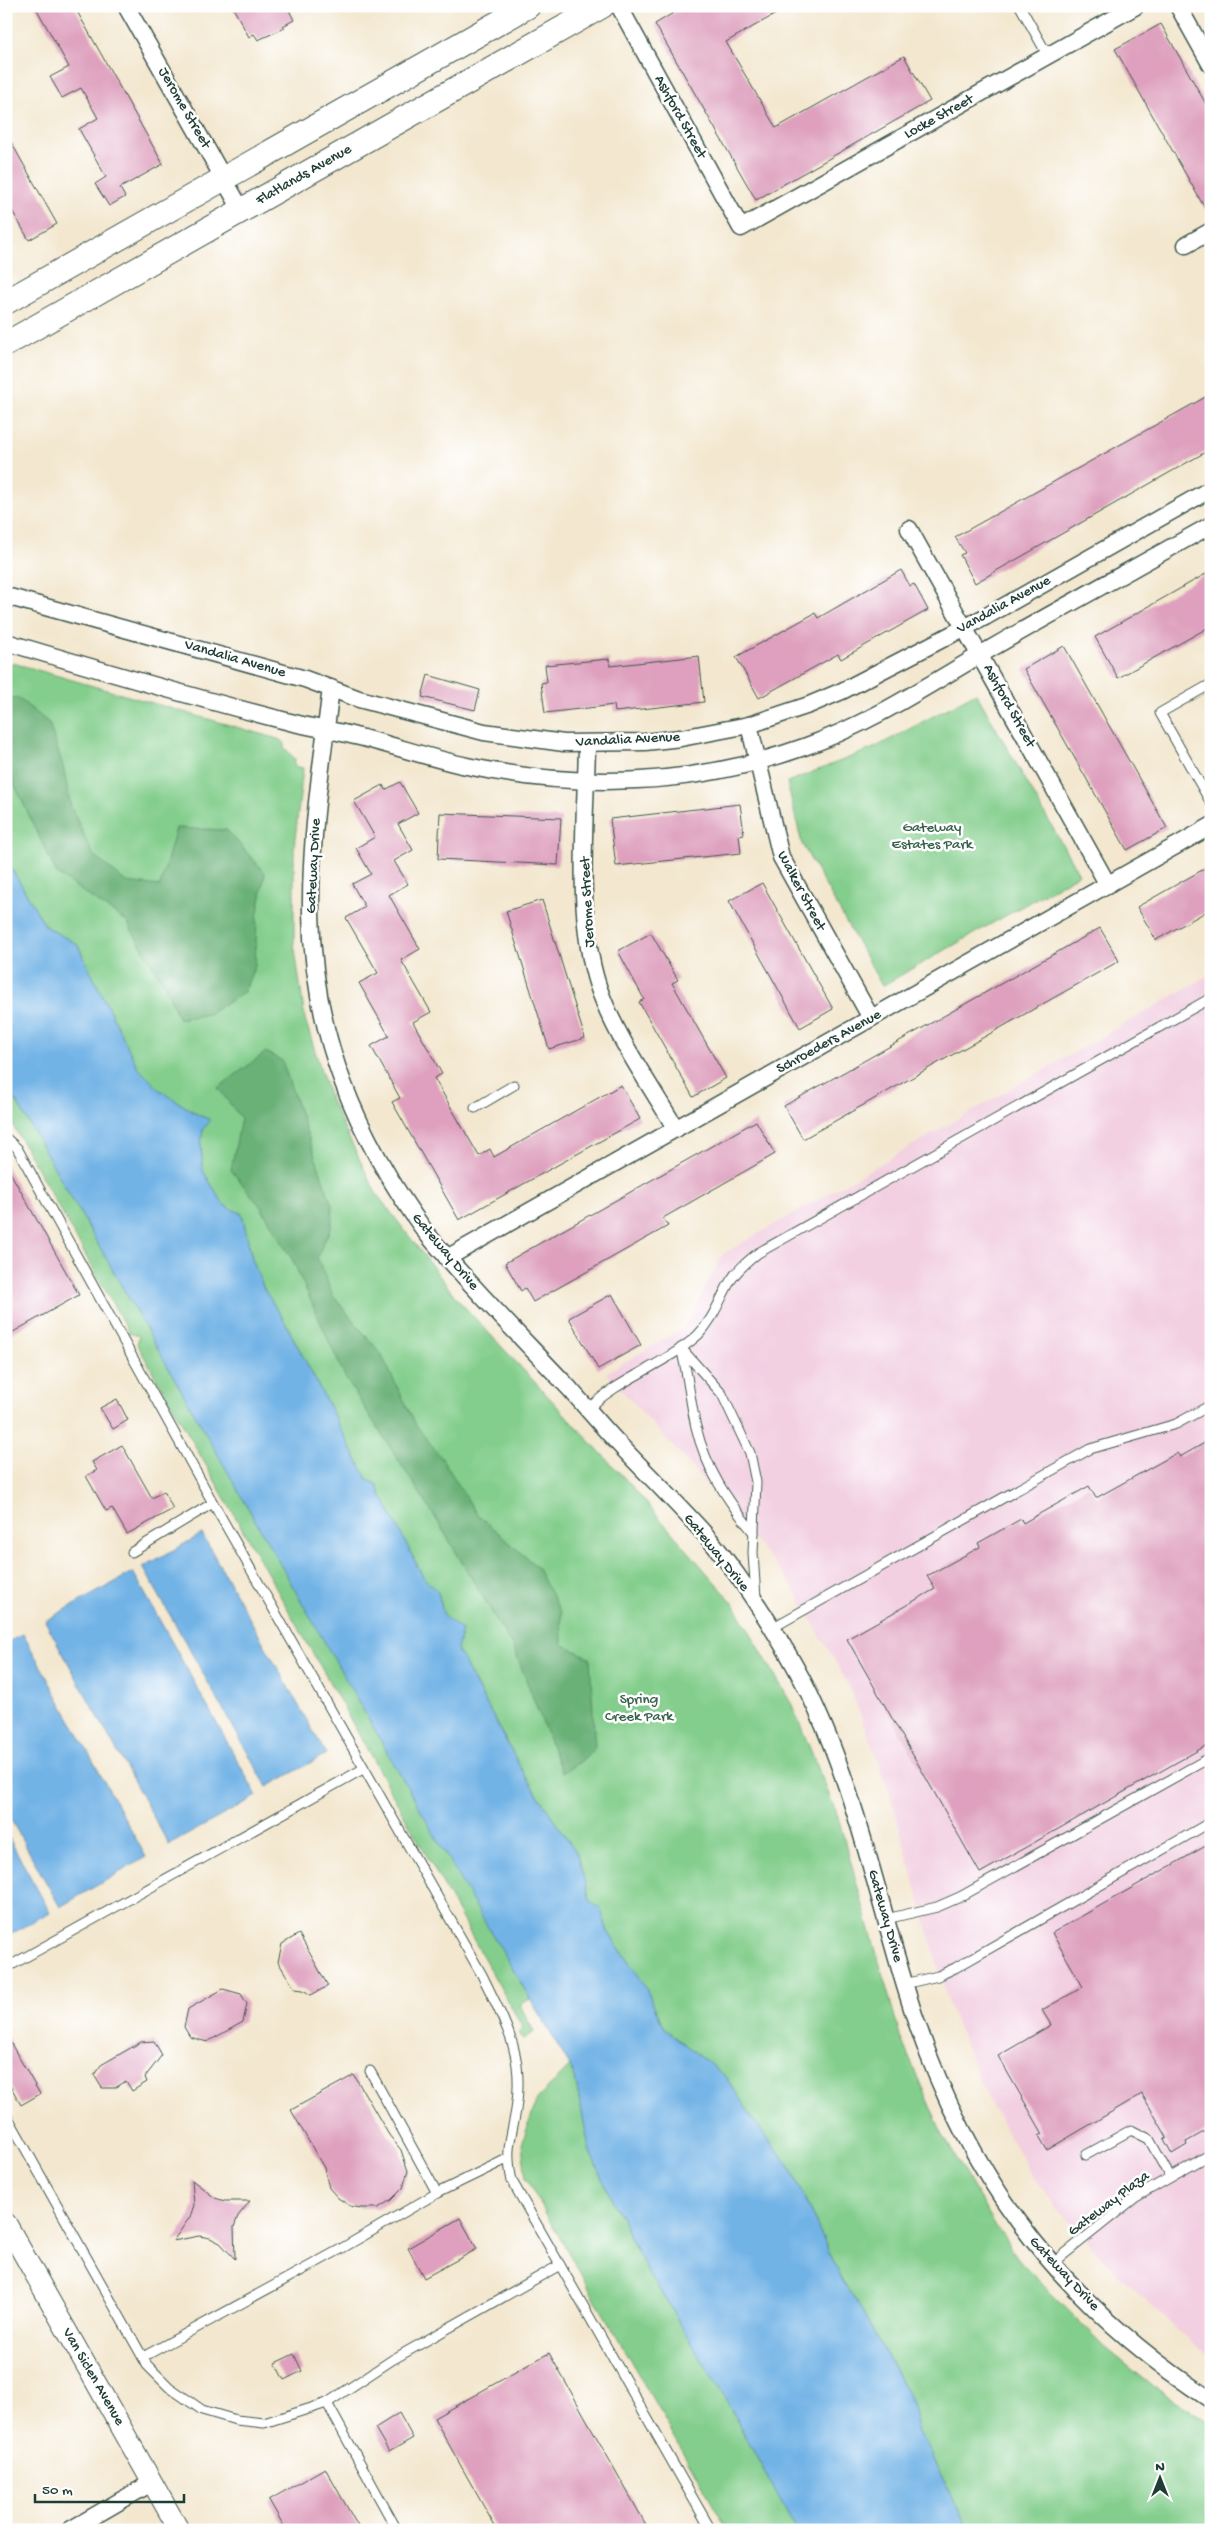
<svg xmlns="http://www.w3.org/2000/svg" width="1217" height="2536" viewBox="0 0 1217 2536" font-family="'Gochi Hand',sans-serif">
	<rect width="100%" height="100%" fill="#fff"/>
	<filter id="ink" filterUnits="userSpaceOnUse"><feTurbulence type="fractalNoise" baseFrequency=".02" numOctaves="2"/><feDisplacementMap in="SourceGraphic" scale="10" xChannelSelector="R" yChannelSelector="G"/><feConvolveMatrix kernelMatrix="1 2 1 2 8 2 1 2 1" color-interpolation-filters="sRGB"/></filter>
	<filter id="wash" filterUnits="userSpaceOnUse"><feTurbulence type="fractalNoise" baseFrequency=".0096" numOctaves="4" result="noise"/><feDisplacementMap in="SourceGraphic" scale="20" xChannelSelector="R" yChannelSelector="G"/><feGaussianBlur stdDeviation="1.12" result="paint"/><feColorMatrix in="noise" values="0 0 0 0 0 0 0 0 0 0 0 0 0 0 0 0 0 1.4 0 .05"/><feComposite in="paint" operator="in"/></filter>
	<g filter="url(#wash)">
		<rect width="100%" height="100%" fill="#f3e7cf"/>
		<polygon fill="#f2cfe1" points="1211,974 1211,2355 1195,2346 1119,2276 1056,2208 1031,2174 985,2093 949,2006 888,1787 849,1686 789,1581 682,1456 606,1373 685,1327 723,1254"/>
		<g fill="#83ce8c" stroke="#518660">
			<polygon points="13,663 278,739 285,743 284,747 295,759 294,766 303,768 294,848 294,943 305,1019 330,1099 376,1193 458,1300 629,1483 734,1604 792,1705 837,1814 901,2039 941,2132 997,2228 1022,2264 1106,2348 1155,2388 1211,2423 1211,2530 969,2530 919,2432 910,2397 856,2301 842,2280 790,2167 757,2125 725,2076 664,2028 643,1982 608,1932 601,1910 590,1900 576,1852 525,1776 457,1649 461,1630 444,1616 438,1592 423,1577 376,1484 367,1479 286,1324 264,1289 252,1259 242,1214 224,1205 203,1171 201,1144 203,1129 210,1120 198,1115 161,1091 138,1068 77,944 46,927 6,859 6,666"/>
			<polygon points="976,693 1079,874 882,986 802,844 787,782 874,748"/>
			<polygon points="6,1083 530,1999 520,2005 534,2032 524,2040 519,2033 523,2028 335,1692 137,1344 139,1336 129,1333 6,1113"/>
			<polygon points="570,2066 574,2073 590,2152 612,2200 643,2263 722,2393 796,2530 728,2530 526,2179 522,2144 537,2099"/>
		</g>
		<g fill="#6ab178" stroke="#447756">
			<polygon points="6,697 18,698 49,723 63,766 71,807 93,855 126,882 160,886 176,828 227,830 265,873 257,918 255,965 244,992 209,1014 179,1019 164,984 127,922 57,874 6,767"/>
			<polygon points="266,1052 282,1061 332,1205 332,1225 317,1257 333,1296 381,1354 416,1425 443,1460 476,1513 537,1567 561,1613 562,1644 590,1658 595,1748 580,1762 562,1773 515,1651 435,1517 346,1379 293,1261 261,1207 231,1170 241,1118 218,1088"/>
		</g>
		<g fill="#72b3e6" stroke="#48788d">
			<polygon points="6,859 46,927 77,944 138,1068 161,1091 198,1115 211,1120 203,1129 201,1144 203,1171 224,1205 242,1214 252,1259 264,1289 286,1324 367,1479 376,1484 423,1577 438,1592 444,1616 462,1630 457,1650 525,1776 576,1852 590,1900 601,1910 608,1932 643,1982 664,2028 725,2076 757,2125 790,2167 842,2280 856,2301 910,2397 919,2432 969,2530 796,2530 722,2393 643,2263 612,2200 590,2152 574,2073 463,1885 6,1083"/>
			<polygon points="202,1534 326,1754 267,1787 143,1567"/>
			<polygon points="133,1572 257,1796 169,1845 45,1621"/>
			<polygon points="23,1634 146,1857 60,1907 6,1811 6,1643"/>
			<polygon points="6,1833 50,1912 6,1937"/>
		</g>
		<g id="blocks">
			<g fill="#dea0be">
				<polygon points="35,6 74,6 163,164 120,188 125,197 109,206 95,184 106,177 79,129 98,118 81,88 62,98 50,77 69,67"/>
				<polygon points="232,6 287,6 294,20 283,26 285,28 258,40 254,34 249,37"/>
				<polygon points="685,6 790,6 726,42 776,128 904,56 930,101 756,200 655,24"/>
				<polygon points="1161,24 1211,113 1211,219 1115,49"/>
				<polygon points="6,133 57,224 29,240 6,200"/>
				<polygon points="1211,394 1211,449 975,583 960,555 965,553 955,537"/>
				<polygon points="901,570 910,586 914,584 928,610 841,659 838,654 759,698 736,657 815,613 818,618"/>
				<polygon points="1211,571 1211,626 1118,678 1095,637"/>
				<polygon points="1064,646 1167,828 1127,850 1024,669"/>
				<polygon points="699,656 704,702 615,712 614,705 545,713 541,683 547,682 545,665 609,659 610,666"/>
				<polygon points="428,675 480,690 475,710 422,697"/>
				<polygon points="400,782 418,813 398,824 413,850 394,861 408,884 389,895 420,949 401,960 431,1012 413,1022 442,1074 434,1078 479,1156 490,1149 494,1157 621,1085 640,1119 459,1220 392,1102 400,1098 371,1046 389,1036 359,983 378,973 346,918 365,907 352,884 371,874 356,848 375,837 354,801 383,785 385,790"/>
				<polygon points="740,804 744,834 739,835 741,853 616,866 610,819"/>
				<polygon points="440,813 561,818 558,865 438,859"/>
				<polygon points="1211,865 1211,909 1156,940 1137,907"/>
				<polygon points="762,883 833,1009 800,1028 729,901"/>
				<polygon points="542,900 585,1038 549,1049 506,911"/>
				<polygon points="1100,928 1119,961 803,1139 784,1106"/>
				<polygon points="651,933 678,980 672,983 726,1078 693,1097 639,1002 644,999 618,951"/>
				<polygon points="756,1121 775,1154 663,1218 668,1226 533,1302 525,1288 521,1291 505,1263"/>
				<polygon points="6,1165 79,1295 6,1336"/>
				<polygon points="612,1294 641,1345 598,1369 569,1318"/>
				<polygon points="117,1399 128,1420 113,1429 100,1408"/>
				<polygon points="1211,1439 1211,1743 980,1873 847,1639 935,1589 927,1576 980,1547 978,1543 1021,1519 1023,1523 1089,1486 1096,1498 1177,1453 1180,1457"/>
				<polygon points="122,1445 152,1498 164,1491 173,1509 127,1534 112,1508 106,1511 86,1476 97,1470 92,1462"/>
				<polygon points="1211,1843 1211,2128 1186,2142 1187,2145 1172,2154 1164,2139 1167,2137 1142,2094 1047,2150 1039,2136 1043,2134 998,2056 1051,2025 1042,2010 1083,1987 1052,1933"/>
				<polygon points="299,1934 328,1986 311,1995 303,1990 295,1989 278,1962 282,1944"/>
				<polygon points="223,1989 241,1994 247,2004 243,2022 207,2042 190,2037 184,2027 188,2009"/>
				<polygon points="6,2035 40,2094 21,2105 6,2078"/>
				<polygon points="154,2041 162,2055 145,2077 147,2082 132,2091 126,2081 115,2088 102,2088 94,2075 101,2065 141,2042"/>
				<polygon points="354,2075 389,2135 401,2150 408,2171 403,2188 391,2200 378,2208 361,2208 350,2206 338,2198 329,2188 324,2168 291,2110"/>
				<polygon points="192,2180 215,2198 225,2201 250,2201 238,2216 234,2227 235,2259 220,2243 210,2238 199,2236 173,2241 190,2217 194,2205"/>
				<polygon points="460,2218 477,2249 424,2278 408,2248"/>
				<polygon points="549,2353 649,2530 497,2530 434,2418"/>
				<polygon points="294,2354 302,2371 284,2380 275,2363"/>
				<polygon points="399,2413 413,2438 389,2452 375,2428"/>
				<polygon points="325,2468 360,2530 286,2530 269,2500"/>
			</g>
		</g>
	</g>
	<g filter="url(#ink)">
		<use href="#blocks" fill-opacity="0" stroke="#3f564b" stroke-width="1"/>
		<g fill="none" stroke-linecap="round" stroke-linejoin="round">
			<defs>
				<g id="service">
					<polyline points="1020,6 1048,56"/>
					<polyline points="1211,684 1160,713 1211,803"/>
					<polyline points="475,1108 514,1085"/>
					<path d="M6,1138L17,1148L213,1503L482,1975C505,2023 525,2053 516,2110C511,2140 505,2148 512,2181L711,2530"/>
					<polyline points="681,1348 722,1394 750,1453 756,1482 753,1553 756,1598"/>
					<path d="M681,1348C688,1374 690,1401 696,1427C706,1469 727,1500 754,1533"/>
					<path d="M588,1409C620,1378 665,1365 698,1335C714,1319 720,1298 731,1280C738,1269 748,1261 758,1253L1211,998"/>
					<polyline points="132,1552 213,1503"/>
					<polyline points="772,1628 1090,1449 1176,1424 1211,1405"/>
					<polyline points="886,1919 937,1907 960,1897 1211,1757"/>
					<polyline points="6,1968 363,1769"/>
					<polyline points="904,1984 938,1976 955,1968 1211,1822"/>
					<polyline points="370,2071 437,2193"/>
					<polyline points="6,2114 147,2365 169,2387 202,2410 236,2420 264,2423 327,2403 392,2360 560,2265"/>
					<polyline points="1086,2155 1131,2130 1149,2139 1170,2177"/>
					<polyline points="1052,2264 1136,2197 1211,2154"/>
					<polyline points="143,2357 339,2250 437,2193 507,2159"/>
					<polyline points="327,2403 397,2530"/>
				</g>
				<g id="minor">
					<polyline points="126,6 242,211"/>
					<polyline points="619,6 741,228 1136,6"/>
					<polyline points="1178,6 1211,65"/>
					<polyline points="1186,245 1211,231"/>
					<polyline points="909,529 1108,885"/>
					<polyline points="6,596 305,679 359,699 484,732 564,743 645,742 681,738 749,725 809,705 842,691 985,617 1211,489"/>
					<path d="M6,642C99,670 192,697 286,721C308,727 332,730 355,736C393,745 429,758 467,766C579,790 696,786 804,747C873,723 934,681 997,645C1068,604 1140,565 1211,525"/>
					<path d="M331,688C322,762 310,838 311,913C313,1035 356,1137 427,1234C472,1288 521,1337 569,1388C585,1406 600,1424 617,1442C648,1475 681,1507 711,1541C740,1576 765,1615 788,1654C848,1756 871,1874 905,1986C958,2165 1054,2298 1211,2400"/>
					<polyline points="749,725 781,857 871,1018"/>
					<path d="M587,744C586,818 575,916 598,986C615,1036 649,1083 676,1129"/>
					<polyline points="447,1258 1211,826"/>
					<polyline points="70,2530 153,2482"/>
				</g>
				<polyline id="tertiary" points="6,2223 179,2530"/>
				<g id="secondary">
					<polyline points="6,302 528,6"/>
					<polyline points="6,344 602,6"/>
				</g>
			</defs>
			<use href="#service" stroke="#3f564b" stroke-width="11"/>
			<use href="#minor" stroke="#3f564b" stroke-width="19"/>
			<use href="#tertiary" stroke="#3f564b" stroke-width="22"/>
			<use href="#secondary" stroke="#3f564b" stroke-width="26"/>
			<use href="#service" stroke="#fff" stroke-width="9"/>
			<use href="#minor" stroke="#fff" stroke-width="16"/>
			<use href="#tertiary" stroke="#fff" stroke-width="20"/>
			<use href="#secondary" stroke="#fff" stroke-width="24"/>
		</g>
	</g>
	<g text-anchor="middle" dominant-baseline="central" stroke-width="5" stroke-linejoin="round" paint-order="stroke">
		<g font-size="15" fill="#1f3d34" stroke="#fff">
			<text transform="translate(184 108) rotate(60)">Jerome Street</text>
			<text transform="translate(680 117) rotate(61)">Ashford Street</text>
			<text transform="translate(939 117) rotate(-29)">Locke Street</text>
			<text transform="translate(304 175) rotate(-30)">Flatlands Avenue</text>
			<text transform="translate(1004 605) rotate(-29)">Vandalia Avenue</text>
			<text transform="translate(235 659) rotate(16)">Vandalia Avenue</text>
			<text transform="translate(1009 706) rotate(61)">Ashford Street</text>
			<text transform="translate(628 740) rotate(-3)">Vandalia Avenue</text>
			<text transform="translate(314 866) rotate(-87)">Gateway Drive</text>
			<text transform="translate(801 891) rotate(62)">Walker Street</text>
			<text transform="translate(588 902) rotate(-93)">Jerome Street</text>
			<text transform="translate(829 1042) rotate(-29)">Schroeders Avenue</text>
			<text transform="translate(445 1252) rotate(50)">Gateway Drive</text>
			<text transform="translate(716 1553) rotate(51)">Gateway Drive</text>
			<text transform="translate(885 1916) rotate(74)">Gateway Drive</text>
			<text transform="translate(1109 2204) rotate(-37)">Gateway Plaza</text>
			<text transform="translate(1064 2274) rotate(47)">Gateway Drive</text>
			<text transform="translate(93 2377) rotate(60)">Van Siclen Avenue</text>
		</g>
		<g font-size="15" fill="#38614a" stroke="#fff">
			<text x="932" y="828">Gateway<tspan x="932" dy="17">Estates Park</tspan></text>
			<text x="639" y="1700">Spring<tspan x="639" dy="17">Creek Park</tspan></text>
		</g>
	</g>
	<rect width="1217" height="2536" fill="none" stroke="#fff" stroke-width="25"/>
	<g transform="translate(1160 2478)" stroke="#ffffff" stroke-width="4" paint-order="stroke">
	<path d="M0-4L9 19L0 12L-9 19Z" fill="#1f3d34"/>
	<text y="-8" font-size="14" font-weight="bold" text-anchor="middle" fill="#1f3d34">N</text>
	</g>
	<path d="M35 2494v8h149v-8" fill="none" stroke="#1f3d34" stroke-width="2.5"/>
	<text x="42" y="2494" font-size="15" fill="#1f3d34" stroke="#ffffff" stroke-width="4" paint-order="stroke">50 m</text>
</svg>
